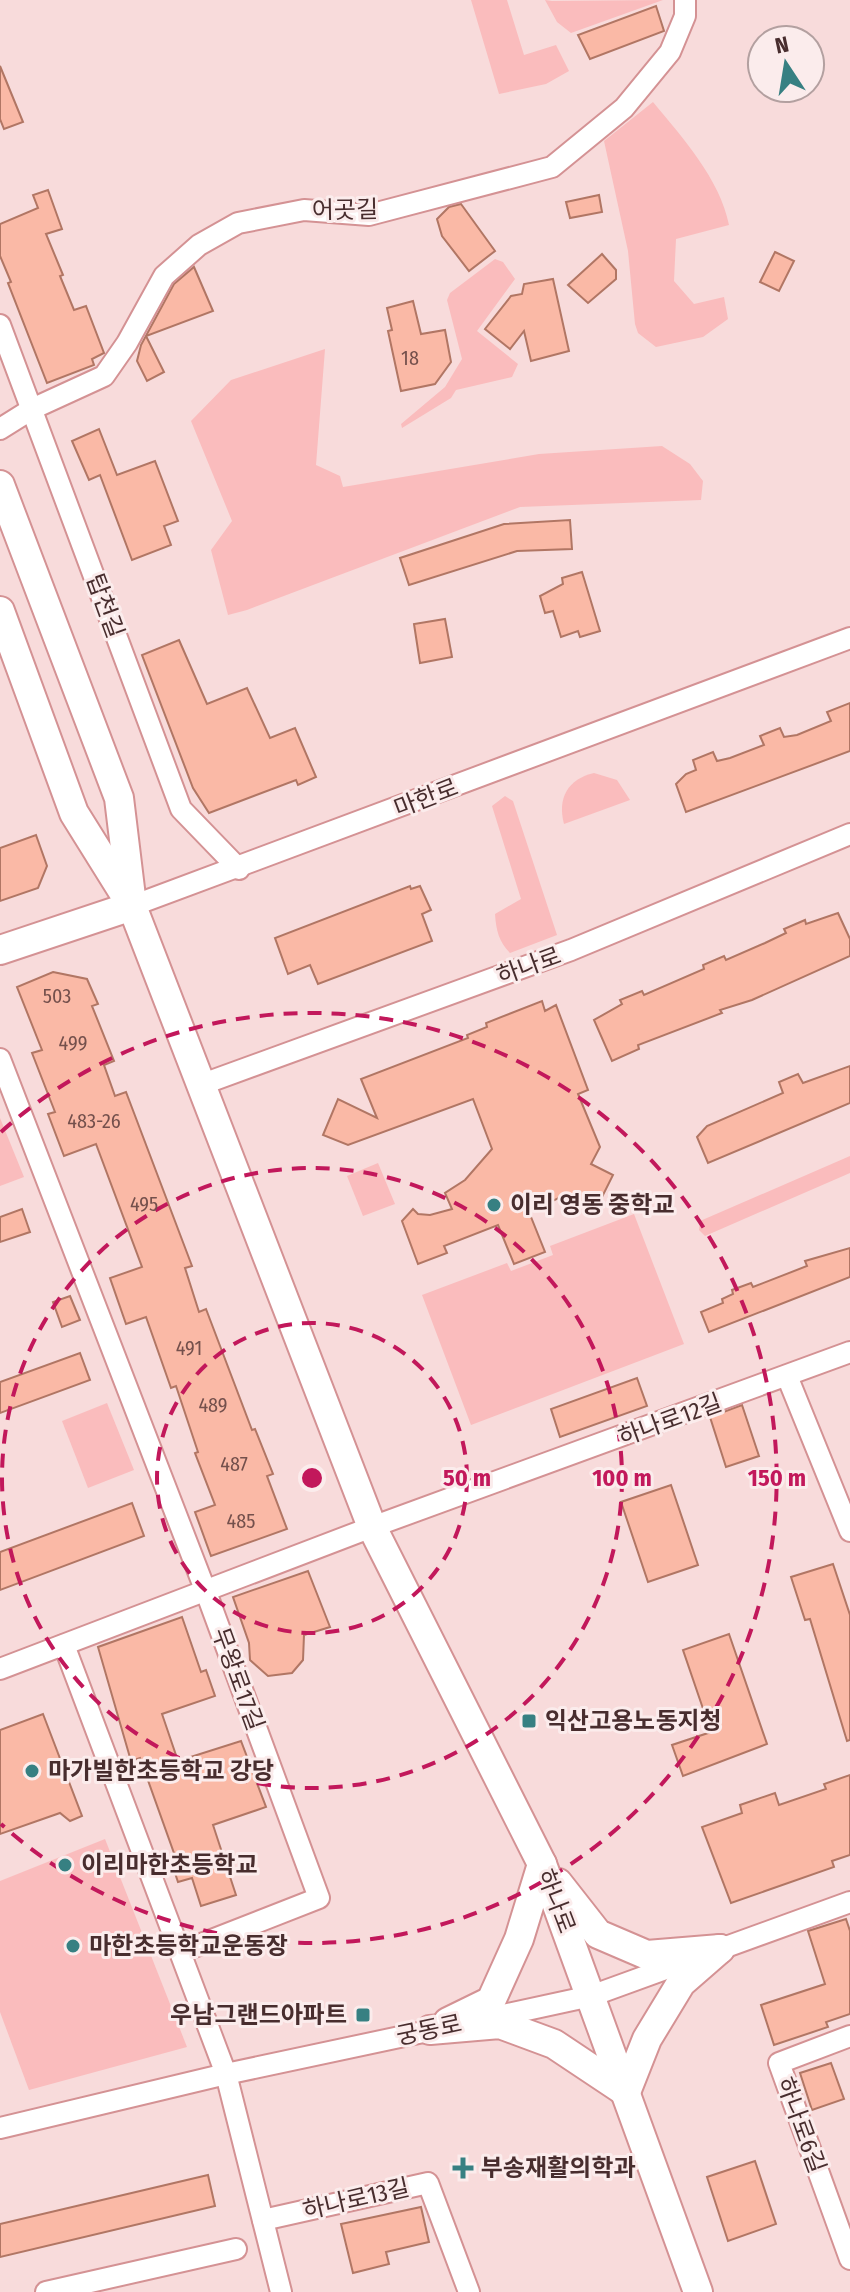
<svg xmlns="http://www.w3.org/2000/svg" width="850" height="2292" viewBox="0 0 850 2292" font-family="'Fira Sans Condensed','Noto Sans KR',sans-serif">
	<rect width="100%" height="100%" fill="#f8dbdb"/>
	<g fill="#fabcbd">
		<polygon points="471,0 507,0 524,55 556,45 569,71 546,84 499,94"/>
		<polygon points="545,0 552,1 663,0 571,33 557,22"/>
		<path d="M653,102C682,137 720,179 729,225L676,239L674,281L694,304L724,297L728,319L703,337L656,347L638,333L635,324L628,251L604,141Z"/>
		<polygon points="495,259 503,262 515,279 477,331 518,364 512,377 456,390 451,398 402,428 401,424 445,387 462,359 447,300 450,293"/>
		<polygon points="325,349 316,465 340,476 343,487 539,454 662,446 690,464 703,481 701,500 520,507 247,610 228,615 211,550 232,521 191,421 231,380"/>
		<path d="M594,773L617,780L630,800L564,824C557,798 568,779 594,773Z"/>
		<path d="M505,796L513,801L557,935L510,953C499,942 496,930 495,914L521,899L492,806Z"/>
		<polygon points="0,1118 24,1177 0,1186"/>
		<polygon points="850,1156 850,1173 705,1236 699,1230 700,1221"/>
		<polygon points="378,1163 395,1204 363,1216 347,1176"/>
		<polygon points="634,1214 684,1344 471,1425 422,1295 507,1263 511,1271 553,1255 550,1246"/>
		<polygon points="107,1403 134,1470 88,1488 62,1421"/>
		<polygon points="105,1839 187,2047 29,2090 0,2012 0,1881"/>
	</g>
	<g fill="#fab9a6" stroke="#b17664" stroke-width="2">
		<polygon points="656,6 664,31 590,59 578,35"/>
		<polygon points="0,66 23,122 4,129 0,119"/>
		<polygon points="48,190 62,229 46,234 63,275 60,276 74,310 86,306 104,353 92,359 94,365 47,383 8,283 11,282 0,256 0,224 38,208 33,195"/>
		<polygon points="599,195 602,212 570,218 566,202"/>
		<polygon points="461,204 495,251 469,271 442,236 437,219 449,207"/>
		<polygon points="775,252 794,261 779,291 760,282"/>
		<polygon points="602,254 616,270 616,279 588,303 568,285"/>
		<polygon points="194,267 213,311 146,336 164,372 147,381 137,361 141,345 174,284"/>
		<polygon points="553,279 569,351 531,361 524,331 510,349 485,329 511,296 522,294 524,284"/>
		<polygon points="413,301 421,334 445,330 451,362 435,384 401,391 388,331 392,330 387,308"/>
		<polygon points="99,429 117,475 155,461 178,521 164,526 171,545 132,560 100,475 89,480 72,441"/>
		<polygon points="570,520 572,549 517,551 409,585 400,558 504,524"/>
		<polygon points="582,572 600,631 580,637 578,631 561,637 553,611 545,613 540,596 563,584 562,578"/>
		<polygon points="445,619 452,657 420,663 414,624"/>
		<polygon points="179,640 207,704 247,688 270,738 295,728 316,777 298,785 296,780 209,813 193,788 142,655"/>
		<polygon points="850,703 850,751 686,812 676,784 686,774 696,770 693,760 713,752 717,761 730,758 764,745 760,736 780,728 784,737 797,735 831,721 827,712"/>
		<polygon points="36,835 47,866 38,888 0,901 0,848"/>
		<polygon points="410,886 411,889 420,886 431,910 422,914 432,941 318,984 310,965 288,974 275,938"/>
		<polygon points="838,913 850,939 850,956 752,1000 720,1010 722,1013 638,1045 639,1049 612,1061 594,1020 622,1004 620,1000 642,991 644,995 704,969 703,965 724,956 726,960 765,943 786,933 784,929 805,920 806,924"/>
		<polygon points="53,972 87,979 98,1004 92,1006 114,1061 104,1065 115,1096 126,1092 192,1266 185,1268 199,1312 206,1309 252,1430 255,1429 273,1474 267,1476 287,1529 211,1556 195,1512 215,1505 195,1453 198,1452 176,1386 171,1388 146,1317 126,1324 110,1278 142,1267 96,1144 64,1156 48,1114 55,1112 32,1053 42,1050 17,987"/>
		<polygon points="542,1001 545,1011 556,1005 588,1090 578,1094 600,1147 591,1164 613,1175 596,1209 567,1194 529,1212 545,1252 514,1264 498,1225 444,1246 447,1253 418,1264 402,1221 413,1209 418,1214 430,1215 452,1209 445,1193 465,1180 492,1149 473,1099 348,1145 323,1135 338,1099 377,1118 361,1079 468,1038 467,1035 487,1027 486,1023"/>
		<polygon points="850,1066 850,1103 708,1163 697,1137 707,1126 783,1093 779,1082 798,1074 803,1083"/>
		<polygon points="22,1209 30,1232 0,1242 0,1217"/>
		<polygon points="850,1248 850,1277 709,1332 701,1312 723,1303 722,1299 733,1294 732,1290 751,1283 753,1287 807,1266 805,1261"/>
		<polygon points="70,1296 80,1320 62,1327 53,1302"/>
		<polygon points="80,1353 90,1380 0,1413 0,1382"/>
		<polygon points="637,1378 647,1406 560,1437 551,1409"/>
		<polygon points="742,1405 759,1456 726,1467 710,1417"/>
		<polygon points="671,1485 698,1565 648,1582 621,1502"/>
		<polygon points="132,1503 144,1536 0,1590 0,1552"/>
		<polygon points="833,1564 850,1615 850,1740 847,1741 810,1619 805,1620 791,1577"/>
		<polygon points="308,1571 330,1627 304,1635 303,1660 292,1673 268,1676 250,1660 249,1643 233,1597"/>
		<polygon points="182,1617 201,1672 206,1670 215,1696 162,1714 178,1761 241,1741 266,1807 213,1825 236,1895 201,1906 192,1878 178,1882 170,1858 175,1856 140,1758 131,1761 98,1647"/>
		<polygon points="729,1634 767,1744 683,1776 672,1745 711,1732 683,1650"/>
		<polygon points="43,1714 82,1816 70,1821 60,1813 0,1834 0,1730"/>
		<polygon points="850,1775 850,1855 832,1861 834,1867 731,1903 702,1827 742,1813 740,1805 775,1793 779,1805 826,1789 824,1784"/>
		<polygon points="846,1919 850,1931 850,2014 826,2022 828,2027 774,2045 761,2005 825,1984 808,1931"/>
		<polygon points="831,2063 844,2099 812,2110 800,2073"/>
		<polygon points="755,2161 776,2224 728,2241 707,2177"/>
		<polygon points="208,2175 215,2206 0,2257 0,2224"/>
		<polygon points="421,2207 429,2242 386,2252 389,2264 353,2273 341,2224"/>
	</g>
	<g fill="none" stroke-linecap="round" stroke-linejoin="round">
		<defs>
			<g id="street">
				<polyline points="0,325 181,809 239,869"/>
				<polyline points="0,429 32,409 104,376 127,343 164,276 199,245 238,223 304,210 369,215 552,167 624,108 670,52 685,16 685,0"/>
				<polyline points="132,906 850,638"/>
				<polyline points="0,1059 206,1592 319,1898 181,1952"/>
				<polyline points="203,1084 571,950 850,834"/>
				<polyline points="787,1376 850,1531"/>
				<polyline points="64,1645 226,2074 281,2292"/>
				<polyline points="0,1669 372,1527 850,1352"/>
				<polyline points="485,2019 591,1996 850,1902"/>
				<polyline points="850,2036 779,2063 850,2259"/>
				<polyline points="0,2128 226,2074 442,2028"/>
				<polyline points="263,2220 428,2183 469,2292"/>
				<polyline points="46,2292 236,2249"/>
			</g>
			<g id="secondary">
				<polyline points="0,485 119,798 131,897"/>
				<polyline points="0,611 74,813 132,906 372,1527 542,1864 698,2292"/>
				<polyline points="0,950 132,906"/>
				<polyline points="558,1883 598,1934 647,1955 720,1949"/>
				<polyline points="448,2022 491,2001 519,1939 542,1864"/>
				<polyline points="430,2030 500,2024 554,2044 626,2092 647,2039 681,1983 720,1949"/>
			</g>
		</defs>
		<use href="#street" stroke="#d49294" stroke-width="24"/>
		<use href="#secondary" stroke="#d49294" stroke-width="32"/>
		<use href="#street" stroke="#fff" stroke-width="20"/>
		<use href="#secondary" stroke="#fff" stroke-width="28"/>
	</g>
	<g fill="none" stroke="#c2185b" stroke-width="4" stroke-dasharray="14 10">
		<circle cx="312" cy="1478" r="155"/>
		<circle cx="312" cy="1478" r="310"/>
		<path d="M1 1132A465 465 0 1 1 1 1824"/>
	</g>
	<g fill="#378082" stroke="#fbecec" stroke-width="3">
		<circle cx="494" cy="1205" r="8"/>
		<rect x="521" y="1713" width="16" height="16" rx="4"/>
		<circle cx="32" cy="1771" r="8"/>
		<circle cx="65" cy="1865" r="8"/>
		<circle cx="73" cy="1946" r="8"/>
		<rect x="355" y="2007" width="16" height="16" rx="4"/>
		<path d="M459 2156h8v8h8v8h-8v8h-8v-8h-8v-8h8z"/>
	</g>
	<g text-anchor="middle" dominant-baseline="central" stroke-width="6" stroke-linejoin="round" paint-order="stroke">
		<g font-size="20" fill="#74504c">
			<text x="410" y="358">18</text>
			<text x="57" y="996">503</text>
			<text x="73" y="1043">499</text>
			<text x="94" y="1121">483-26</text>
			<text x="144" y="1204">495</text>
			<text x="189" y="1348">491</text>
			<text x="213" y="1405">489</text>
			<text x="234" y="1464">487</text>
			<text x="241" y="1521">485</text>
		</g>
		<g font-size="24" fill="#482d2e" stroke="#fbecec">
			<text transform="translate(345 210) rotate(-1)">어곳길</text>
			<text transform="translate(105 606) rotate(70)">탑천길</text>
			<text transform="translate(426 798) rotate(-21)">마한로</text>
			<text transform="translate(529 966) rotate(-20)">하나로</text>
			<text transform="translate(670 1420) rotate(-20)">하나로12길</text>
			<text transform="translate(238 1679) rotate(70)">무왕로17길</text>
			<text transform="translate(556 1901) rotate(69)">하나로</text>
			<text transform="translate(429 2030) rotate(-12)">궁동로</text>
			<text transform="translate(801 2125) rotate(70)">하나로6길</text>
			<text transform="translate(356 2199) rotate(-13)">하나로13길</text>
		</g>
		<g font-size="24" font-weight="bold" fill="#482d2e" stroke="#fbecec" text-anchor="start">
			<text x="510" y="1205">이리 영동 중학교</text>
			<text x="545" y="1721">익산고용노동지청</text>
			<text x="48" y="1771">마가빌한초등학교 강당</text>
			<text x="81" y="1865">이리마한초등학교</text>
			<text x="89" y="1946">마한초등학교운동장</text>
			<text x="347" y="2015" text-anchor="end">우남그랜드아파트</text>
			<text x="481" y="2168">부송재활의학과</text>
		</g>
	</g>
	<circle cx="312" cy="1478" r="12" fill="#c2185b" stroke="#fbecec" stroke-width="4"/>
	<g font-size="24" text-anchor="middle" font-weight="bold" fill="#c2185b" stroke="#fbecec" stroke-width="6" stroke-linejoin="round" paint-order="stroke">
		<text x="467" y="1486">50 m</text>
		<text x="622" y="1486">100 m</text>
		<text x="777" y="1486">150 m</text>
	</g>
	<g transform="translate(786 64) rotate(348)"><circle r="38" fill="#fbecec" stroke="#b3a0a0" stroke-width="2"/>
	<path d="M0-6L14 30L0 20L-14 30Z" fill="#378082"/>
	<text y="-12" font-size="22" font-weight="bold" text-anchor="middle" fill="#482d2e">N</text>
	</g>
</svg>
